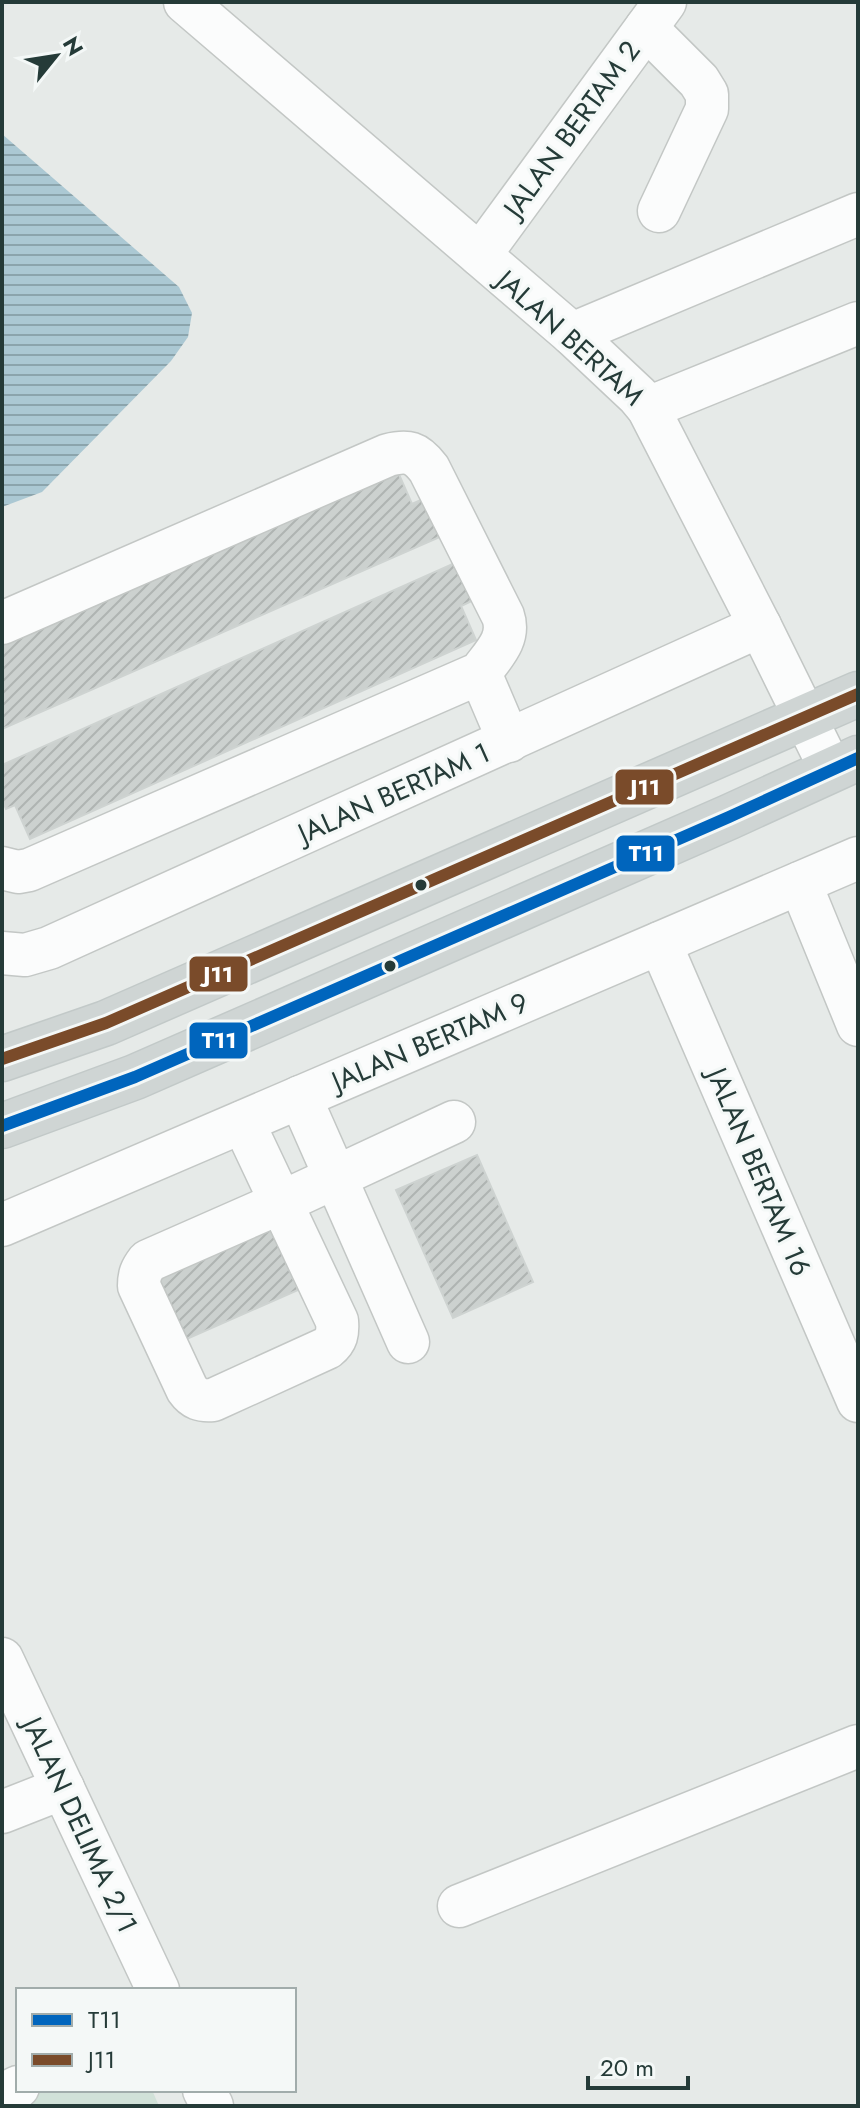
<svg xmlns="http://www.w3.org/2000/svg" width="860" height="2108" viewBox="0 0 860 2108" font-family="Jost,sans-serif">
	<defs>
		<pattern id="water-rules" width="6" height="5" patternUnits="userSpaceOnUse" patternTransform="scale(2)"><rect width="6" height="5" fill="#abc8d3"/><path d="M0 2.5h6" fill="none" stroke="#8ba4ac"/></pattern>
		<pattern id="building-hatch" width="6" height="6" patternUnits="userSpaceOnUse" patternTransform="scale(2)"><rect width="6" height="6" fill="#ccd1cf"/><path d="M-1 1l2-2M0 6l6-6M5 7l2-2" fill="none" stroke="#afb4b2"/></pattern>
	</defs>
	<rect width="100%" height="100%" fill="#e6eae8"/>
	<polygon fill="#d1e1d8" points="33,2090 152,2090 159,2106 2,2106"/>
	<polygon fill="url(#water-rules)" points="2,134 179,287 192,313 188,337 171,361 42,492 2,507"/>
	<g fill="url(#building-hatch)" stroke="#ced3d1" stroke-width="2">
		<polygon points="397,470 412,504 425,498 442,536 2,729 2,643"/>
		<polygon points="457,562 474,600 461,606 476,640 30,839 15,805 6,809 2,799 2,765"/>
		<polygon points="477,1155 533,1282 453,1318 396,1190"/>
		<polygon points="268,1222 298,1290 180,1342 150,1274"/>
	</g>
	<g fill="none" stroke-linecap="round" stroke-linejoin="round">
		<defs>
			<g id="minor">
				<polyline points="185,2 572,334 638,396 648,408 760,626 831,770"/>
				<polyline points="646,28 699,81 707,94 707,109 659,211"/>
				<polyline points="480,255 665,2"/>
				<polyline points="572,334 858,214"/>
				<polyline points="648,408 858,323"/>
				<path d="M2,623L388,455C408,450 416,452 429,469L503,616C511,639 493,655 480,673L29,870L18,872L2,868"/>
				<polyline points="480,673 509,741"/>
				<polyline points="800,883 858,1025"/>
				<polyline points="660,943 858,1401"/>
				<polyline points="2,953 25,955 49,948 760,626"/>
				<polyline points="300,1097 408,1342"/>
				<path d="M243,1122L337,1321C338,1333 337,1340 327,1348L213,1400C201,1401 194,1399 187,1389L139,1286C139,1275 141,1270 148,1261L280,1203L454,1122"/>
				<polyline points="2,1225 858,858"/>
				<polyline points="2,1659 158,1990"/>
				<polyline points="2,1812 63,1788"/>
				<polyline points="459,1906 858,1746"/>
				<polyline points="204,2090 212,2106"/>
				<polyline points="2,2095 18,2087"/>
			</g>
			<g id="major">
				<polyline points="2,1059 106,1023 858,694"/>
				<polyline points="2,1126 135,1077 729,817 858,758"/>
			</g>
		</defs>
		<use href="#minor" stroke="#c3c7c5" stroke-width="45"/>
		<use href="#major" stroke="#c2c9c8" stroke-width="47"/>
		<use href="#minor" stroke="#fbfcfc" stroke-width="42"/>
		<use href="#major" stroke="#cfd5d4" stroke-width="44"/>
		<defs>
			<polyline id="bus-1" points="2,1126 135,1077 729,817 858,758"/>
			<polyline id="bus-2" points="2,1059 106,1023 858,694"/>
		</defs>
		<use href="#bus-1" stroke="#f4f8f7" stroke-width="18"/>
		<use href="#bus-2" stroke="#f4f8f7" stroke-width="18"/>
		<use href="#bus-1" stroke="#0065bd" stroke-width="12"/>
		<use href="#bus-2" stroke="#7a4b2a" stroke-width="12"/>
	</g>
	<g fill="#253b38" stroke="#f4f8f7" stroke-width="3">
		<circle cx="421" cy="885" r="7"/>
		<circle cx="390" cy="966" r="7"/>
	</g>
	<g text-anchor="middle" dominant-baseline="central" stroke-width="6" stroke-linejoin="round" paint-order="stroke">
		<g font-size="28" fill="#253b38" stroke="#f4f8f7">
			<text transform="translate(572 129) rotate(-54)">JALAN BERTAM 2</text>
			<text transform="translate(570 338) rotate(42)">JALAN BERTAM</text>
			<text transform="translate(394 793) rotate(-24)">JALAN BERTAM 1</text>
			<text transform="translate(430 1042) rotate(-23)">JALAN BERTAM 9</text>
			<text transform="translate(759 1172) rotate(67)">JALAN BERTAM 16</text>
			<text transform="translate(80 1825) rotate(65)">JALAN DELIMA 2/1</text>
		</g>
	</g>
	<g stroke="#f4f8f7" stroke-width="3">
		<rect x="614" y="768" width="61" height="38" rx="8" fill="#7a4b2a"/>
		<rect x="615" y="834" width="61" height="39" rx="8" fill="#0065bd"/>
		<rect x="188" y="955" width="61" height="38" rx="8" fill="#7a4b2a"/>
		<rect x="188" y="1021" width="61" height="39" rx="8" fill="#0065bd"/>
	</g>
	<g font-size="22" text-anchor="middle" font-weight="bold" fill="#fff">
		<text x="645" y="795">J11</text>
		<text x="646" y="861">T11</text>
		<text x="218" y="982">J11</text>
		<text x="219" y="1048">T11</text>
	</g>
	<rect width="860" height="2108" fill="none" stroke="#253b38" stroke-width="8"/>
	<rect x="16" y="1988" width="280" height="104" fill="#f4f8f7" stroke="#a1acab" stroke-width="2"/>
	<rect x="32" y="2014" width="40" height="12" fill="#0065bd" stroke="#a1acab" stroke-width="2"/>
	<text x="88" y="2028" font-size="24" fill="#253b38">T11</text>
	<rect x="32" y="2054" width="40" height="12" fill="#7a4b2a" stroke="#a1acab" stroke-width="2"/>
	<text x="88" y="2068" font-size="24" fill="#253b38">J11</text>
	<g transform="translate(56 56) rotate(60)" stroke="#f4f8f7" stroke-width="6" paint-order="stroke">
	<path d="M0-6L14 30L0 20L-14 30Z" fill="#253b38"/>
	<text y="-12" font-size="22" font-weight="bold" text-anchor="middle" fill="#253b38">N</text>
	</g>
	<path d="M588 2076v12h100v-12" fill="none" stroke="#253b38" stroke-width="4"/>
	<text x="600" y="2076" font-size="24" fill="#253b38" stroke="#f4f8f7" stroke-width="6" paint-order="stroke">20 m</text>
</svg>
